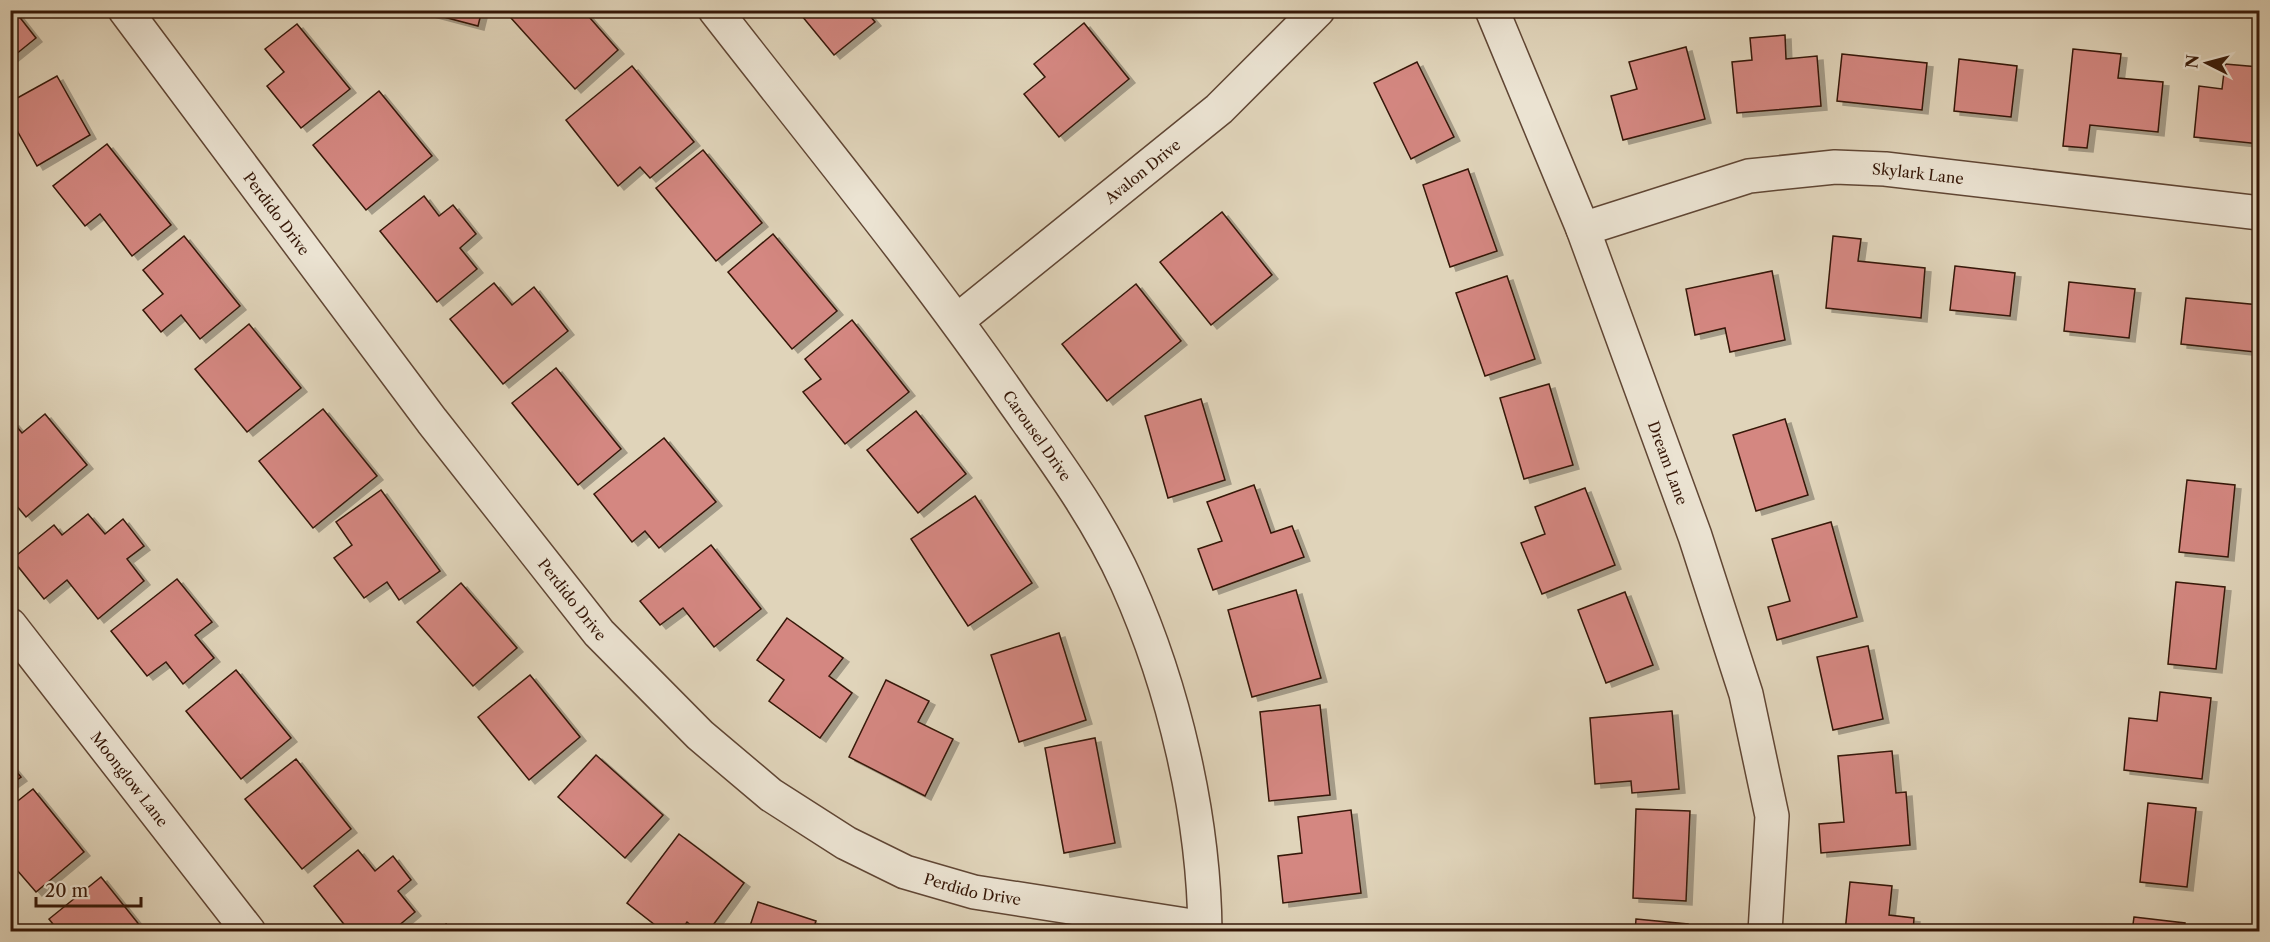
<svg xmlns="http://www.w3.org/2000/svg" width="2270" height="942" viewBox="0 0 2270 942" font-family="'Libre Caslon Text',serif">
	<defs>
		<filter id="shadow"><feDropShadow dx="6" dy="4" stdDeviation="0" flood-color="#0004"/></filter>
	</defs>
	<rect width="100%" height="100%" fill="#e0d4ba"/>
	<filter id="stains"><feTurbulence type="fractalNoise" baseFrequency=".00333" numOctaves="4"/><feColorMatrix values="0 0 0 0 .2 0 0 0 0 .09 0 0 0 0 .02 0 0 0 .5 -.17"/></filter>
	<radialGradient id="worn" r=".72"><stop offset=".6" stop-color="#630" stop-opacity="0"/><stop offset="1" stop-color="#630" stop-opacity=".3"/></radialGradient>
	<g fill="#d48781" stroke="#351707" stroke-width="1.5" filter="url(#shadow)">
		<polygon points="10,10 14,10 36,38 10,59"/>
		<polygon points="417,10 482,10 478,26"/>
		<polygon points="519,10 583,10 618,50 575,89 511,18"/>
		<polygon points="797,10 865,10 875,22 834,55"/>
		<polygon points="1084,23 1129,79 1059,137 1024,94 1045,77 1034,64"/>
		<polygon points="297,24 350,89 301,128 267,86 284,72 265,49"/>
		<polygon points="1785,35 1786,59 1817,56 1821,106 1737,113 1732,62 1752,60 1750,38"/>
		<polygon points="1686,47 1705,119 1623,140 1611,96 1637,89 1629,62"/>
		<polygon points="2073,49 2121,54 2118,78 2163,82 2158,132 2090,125 2087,148 2063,146"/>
		<polygon points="1842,54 1927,63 1922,110 1837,101"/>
		<polygon points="1959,59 2017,66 2011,117 1954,111"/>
		<polygon points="1417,62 1454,137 1411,159 1374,83"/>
		<polygon points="2225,64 2259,67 2257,94 2260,94 2260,144 2194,137 2199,86 2222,89"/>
		<polygon points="632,66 694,142 650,178 640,167 618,186 566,120"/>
		<polygon points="57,76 90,135 37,166 10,118 10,102"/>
		<polygon points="379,91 432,156 366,210 313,145"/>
		<polygon points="107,144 171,225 132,256 100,214 85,226 53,186"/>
		<polygon points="703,150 762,223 716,261 656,188"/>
		<polygon points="1468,169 1497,251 1450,267 1423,185"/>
		<polygon points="424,196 439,216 453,205 476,234 460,248 477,269 437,302 380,231"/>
		<polygon points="1222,212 1272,275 1211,325 1160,262"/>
		<polygon points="773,234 837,311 792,349 728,272"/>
		<polygon points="184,236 240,306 200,339 181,315 161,332 143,310 163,294 143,270"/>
		<polygon points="1833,236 1861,239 1858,261 1925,268 1921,318 1826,308"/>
		<polygon points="1955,266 2015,273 2010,316 1950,310"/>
		<polygon points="1772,271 1785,340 1730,352 1725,328 1695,335 1686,289"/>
		<polygon points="1507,276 1535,359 1485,376 1456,293"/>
		<polygon points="2069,282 2135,289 2129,338 2064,331"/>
		<polygon points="494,283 512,305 534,287 568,331 503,384 450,319"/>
		<polygon points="1136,284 1181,341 1107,401 1062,344"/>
		<polygon points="2186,298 2260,305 2255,352 2181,344"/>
		<polygon points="852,320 909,392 845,444 803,392 821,379 805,359"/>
		<polygon points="249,324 301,388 247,432 195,369"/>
		<polygon points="556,368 621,449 578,485 512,403"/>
		<polygon points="1549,384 1573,465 1524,479 1500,398"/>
		<polygon points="1201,399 1225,480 1168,498 1145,416"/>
		<polygon points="323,409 377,476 313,528 259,461"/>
		<polygon points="916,411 966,474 918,513 867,450"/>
		<polygon points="45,414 87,465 26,517 10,498 10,424 13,422 22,433"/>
		<polygon points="1785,419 1808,495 1756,511 1733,435"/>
		<polygon points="664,438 716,502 659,548 645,531 632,542 594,494"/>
		<polygon points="2187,480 2235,485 2228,557 2179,552"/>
		<polygon points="1254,485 1271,533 1292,526 1304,557 1213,590 1198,549 1222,541 1207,502"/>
		<polygon points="1585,488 1615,565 1542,594 1521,543 1545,534 1535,507"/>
		<polygon points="381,490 440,571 399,600 387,582 364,598 334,558 352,545 336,522"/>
		<polygon points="975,496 1032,583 968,626 911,539"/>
		<polygon points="88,514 105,534 123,519 144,546 127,559 144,581 98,619 67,580 44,599 12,559 54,525 62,535"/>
		<polygon points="1831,522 1857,617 1777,640 1768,607 1790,601 1772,539"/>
		<polygon points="711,545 761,609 714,647 683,608 660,625 640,601"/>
		<polygon points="177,579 212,622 195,635 214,658 183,684 166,662 147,676 111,631"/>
		<polygon points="2176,582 2225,587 2216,669 2168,664"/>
		<polygon points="461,583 517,648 473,686 417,622"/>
		<polygon points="1296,590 1321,678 1252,697 1228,610"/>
		<polygon points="1625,592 1653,665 1606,683 1578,610"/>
		<polygon points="787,618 843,658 829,676 852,693 820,738 769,701 784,680 757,660"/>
		<polygon points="1059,633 1086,720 1019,742 991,655"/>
		<polygon points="1868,646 1883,719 1833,730 1817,657"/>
		<polygon points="236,670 291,738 241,779 186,711"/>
		<polygon points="530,675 580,737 529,780 478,717"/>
		<polygon points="886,680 929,701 918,722 953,739 925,796 849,757"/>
		<polygon points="2160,692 2211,698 2202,779 2124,770 2129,718 2157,721"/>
		<polygon points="1320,705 1330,795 1269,801 1260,712"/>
		<polygon points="1672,711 1679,789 1632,793 1631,781 1595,784 1590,718"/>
		<polygon points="1095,738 1115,843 1064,853 1045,748"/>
		<polygon points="1892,751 1896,793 1906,792 1910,845 1821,853 1819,824 1844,822 1838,756"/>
		<polygon points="596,755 663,815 625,858 558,797"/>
		<polygon points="296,759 351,829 302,869 245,799"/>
		<polygon points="10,764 21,777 10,785"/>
		<polygon points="33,789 84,852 36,892 10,862 10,807"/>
		<polygon points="2148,803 2196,808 2187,887 2140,882"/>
		<polygon points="1636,809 1690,811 1686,901 1633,898"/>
		<polygon points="1351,810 1361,893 1283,903 1278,856 1302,853 1298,817"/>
		<polygon points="679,834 744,883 708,932 699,932 687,922 680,932 664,932 627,903"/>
		<polygon points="358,850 375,871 393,856 411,880 398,891 415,912 391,932 350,932 314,886"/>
		<polygon points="101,877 145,932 59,932 49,919"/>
		<polygon points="1850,882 1892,886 1889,915 1914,918 1913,932 1845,932"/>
		<polygon points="758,902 816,921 812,932 748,932"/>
		<polygon points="2134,917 2185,923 2184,932 2132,932"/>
		<polygon points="1636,919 1688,924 1688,932 1635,932"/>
		<polygon points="446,924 451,932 435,932"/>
	</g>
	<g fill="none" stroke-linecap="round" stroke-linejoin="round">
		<defs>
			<g id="street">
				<path id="s1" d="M125,10L432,421L599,633L700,735L771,795L846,843L905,872L974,892L1205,928"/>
				<path id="s2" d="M715,10C816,140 921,267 1014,402C1055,460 1098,518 1127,583C1174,688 1204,816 1205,932"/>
				<path id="s3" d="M1492,10L1583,229L1695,536L1746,694L1772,816L1765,932"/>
				<path id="s4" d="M1583,229L1749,176L1835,167L1885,169L2260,213"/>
				<path id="s5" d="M958,320L1219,109L1318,10"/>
				<path id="s6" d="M10,625L249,932"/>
			</g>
		</defs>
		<use href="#street" stroke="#604634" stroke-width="36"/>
		<use href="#street" stroke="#ebe3d2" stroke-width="33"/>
	</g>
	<g text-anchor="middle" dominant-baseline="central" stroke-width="4.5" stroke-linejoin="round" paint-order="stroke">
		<g font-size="15" fill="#351707" stroke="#ebe3d2">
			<text stroke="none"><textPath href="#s5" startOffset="237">Avalon Drive</textPath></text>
			<text stroke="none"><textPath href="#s4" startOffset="344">Skylark Lane</textPath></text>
			<text stroke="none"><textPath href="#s1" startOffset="254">Perdido Drive</textPath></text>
			<text stroke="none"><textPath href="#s2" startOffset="534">Carousel Drive</textPath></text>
			<text stroke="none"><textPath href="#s3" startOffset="486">Dream Lane</textPath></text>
			<text stroke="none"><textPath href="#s1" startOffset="740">Perdido Drive</textPath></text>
			<text stroke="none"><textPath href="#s6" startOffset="195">Moonglow Lane</textPath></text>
			<text stroke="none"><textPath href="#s1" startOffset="1244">Perdido Drive</textPath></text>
		</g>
	</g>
	<rect width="2270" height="942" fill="none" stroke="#e0d4ba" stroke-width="36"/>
	<rect x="12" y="12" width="2246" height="918" fill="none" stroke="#351707" stroke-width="3"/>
	<rect x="18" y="18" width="2234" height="906" fill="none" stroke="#351707" stroke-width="1.5"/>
	<g transform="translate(2207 63) rotate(276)" stroke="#ebe3d2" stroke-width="4.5" paint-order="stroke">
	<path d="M0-4.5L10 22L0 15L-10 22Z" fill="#351707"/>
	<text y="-9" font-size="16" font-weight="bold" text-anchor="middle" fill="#351707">N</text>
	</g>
	<path d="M36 897v9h105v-9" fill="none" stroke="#351707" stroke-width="3"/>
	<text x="45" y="897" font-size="18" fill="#351707" stroke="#ebe3d2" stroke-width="4.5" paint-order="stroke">20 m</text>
	<rect width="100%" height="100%" filter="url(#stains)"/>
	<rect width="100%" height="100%" fill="url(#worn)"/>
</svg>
